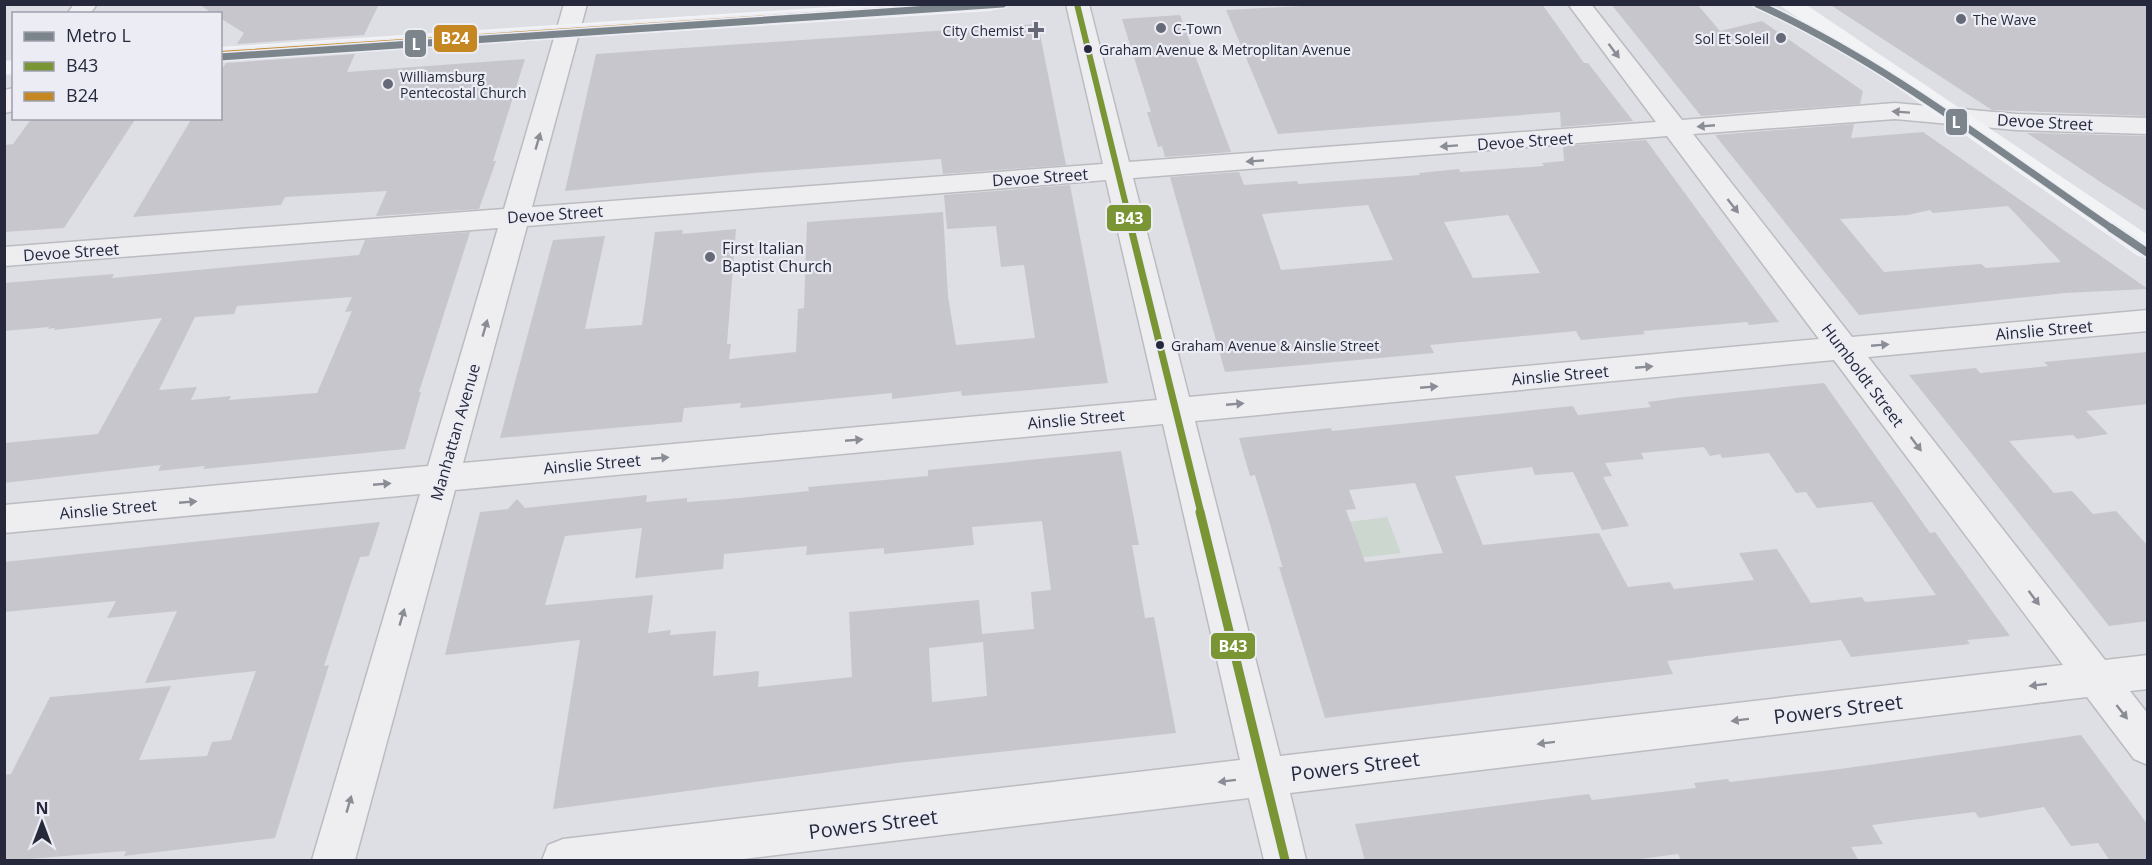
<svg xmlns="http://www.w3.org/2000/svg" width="2152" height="865" viewBox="0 0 2152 865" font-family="'Open Sans',sans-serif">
	<rect width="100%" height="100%" fill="#dedfe4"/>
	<polygon fill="#ccd7cf" points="1387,517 1401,553 1282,567 1272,532"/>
	<g fill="#c6c6cc" fill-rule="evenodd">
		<polygon points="199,4 379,4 364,35 237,44 244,33 220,18 220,14 213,14"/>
		<polygon points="1338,4 1542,4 1584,63 1588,63 1633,121 1561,127 1560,112 1278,134 1226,10"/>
		<polygon points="1611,4 1697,4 1720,31 1762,21 1863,91 1860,104 1701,116"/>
		<polygon points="1829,4 2148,4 2148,116 1992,110"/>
		<polygon points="1180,15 1231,152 1165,157 1162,146 1158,147 1147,112 1151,112 1122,19"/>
		<polygon points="1038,24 1066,165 943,174 941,159 754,173 565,191 596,54"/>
		<polygon points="355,54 347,72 525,59 493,161 496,161 479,209 376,216 387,191 285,197 281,205 133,217 192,118 220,118 220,72 226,63"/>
		<polygon points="32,118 136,118 64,228 4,232 4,145 13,144"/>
		<path d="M1854,124L1851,138L1923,132L2148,289L2065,293L1859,315L1715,135ZM2008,206L2061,262L1986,268L1981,264L1884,272L1840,219L1908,215L1930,210L1933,213Z"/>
		<polygon points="2027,133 2148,136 2148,212 2102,183"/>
		<path d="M1646,140L1779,322L1749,325L1747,322L1643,331L1645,334L1581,340L1576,331L1430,345L1434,353L1225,372L1170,177L1239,172L1244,185L1297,181L1298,184L1420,175L1419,173L1459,169L1460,172L1544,166L1542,163L1564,161L1563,146ZM1368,205L1393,260L1281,270L1262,214ZM1508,215L1540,273L1473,278L1444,222Z"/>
		<polygon points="1070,185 1108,383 962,396 961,391 892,399 892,393 740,408 741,403 684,408 682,422 500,438 553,240 605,236 585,329 642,325 655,232 683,230 682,234 736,229 727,344 731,344 729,359 796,352 798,309 804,308 807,222 943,212 948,296 956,345 1035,338 1024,265 1001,267 996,226 947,229 944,195"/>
		<path d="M470,232L419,392H421L405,449L203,469L205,466L158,471L161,465L4,483V443L98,434L162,318L54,330L55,328L48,329L49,327L4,331V283L114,274L112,278L359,255L365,240ZM352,297L345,312L352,311L317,393L229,400L231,396L191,400L197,387L159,390L195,317L234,314L237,306Z"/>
		<polygon points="2148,352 2148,404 2086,411 2108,434 2077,439 2073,435 2009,441 2054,493 2072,491 2093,514 2116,511 2148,546 2148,621 2109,626 1909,375 1976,368 1980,373 2048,366 2044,362"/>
		<path d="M1824,383L1930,533L1935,532L2010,636L1967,640L1970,644L1851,657L1841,640L1739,652L1667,661L1673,674L1325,718L1279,567H1283L1255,475L1250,476L1239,438L1331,428L1332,431L1573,406L1578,415L1651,407L1648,402L1684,397ZM1704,447L1710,456L1720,454L1722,458L1769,453L1796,493L1806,492L1817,508L1872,502L1936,595L1865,602L1862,597L1811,603L1777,549L1739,553L1754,580L1674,589L1670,582L1628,587L1599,533L1483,545L1455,476L1532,467L1535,475L1573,472L1602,530L1629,526L1603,477L1612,476L1605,463L1644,459L1641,453ZM1415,483L1443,553L1365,562L1346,510L1356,509L1349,490Z"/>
		<path d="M1121,451L1139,545H1132L1145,618L1154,617L1176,733L897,763L553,809L580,640L445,655L480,512L508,509L517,499L525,508L647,495L646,502L687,498V502L729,499L809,491L808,487L928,476V470ZM1042,521L1051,590L1031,592L1034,629L982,634L979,600L849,612L852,677L758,687L759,671L713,676L716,631L670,635L671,630L648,633L653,595L545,605L565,536L642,528L635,578L723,569L724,554L807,546L806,555L884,548V554L974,545L972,527ZM983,642L987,696L932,702L929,648Z"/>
		<polygon points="380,522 369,556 360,557 350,586 324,666 329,665 275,838 124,856 126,851 4,861 4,775 11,774 50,697 171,686 139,760 207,756 212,742 231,740 256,671 145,683 177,611 107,618 116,601 4,612 4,562"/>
		<polygon points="2081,735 2148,825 2148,861 2110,861 2098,843 2071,846 2044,807 1979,818 1975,812 1872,825 1883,844 1851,847 1859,861 1681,861 1678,854 1625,861 1365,861 1355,824 1589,794 1592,800 1696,788 1694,783 1728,779 1730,782 1840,769"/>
	</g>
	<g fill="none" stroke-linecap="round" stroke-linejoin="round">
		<defs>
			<g id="minor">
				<polygon points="74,4 97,4 90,14 67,14"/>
				<path d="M564,4H587L532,207L1103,164L1066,4H1089L1129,162L1656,122L1568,4H1591L1682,120L1895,103L2016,114L2148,118V134L2016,130L1895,119L1693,134L1852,337L2148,310V331L1868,357L2105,660L2148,655V689L2130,691L2148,714V765L2134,759L2087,697L1290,793L1306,860H1264L1249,798L735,860H542L548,845L563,839L1240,760L1163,424L455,490L355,860H312L420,494L4,533V505L428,466L498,228L4,266V247L504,209ZM1667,136L1819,339L1189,397L1133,178ZM1106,180L1157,400L463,463L527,226ZM1834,360L2063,665L1280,756L1195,421Z"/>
				<polygon points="14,88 14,111 4,113 4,90"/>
			</g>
		</defs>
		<use href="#minor" stroke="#bbbcc0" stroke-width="3"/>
		<use href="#minor" fill="#eeeef1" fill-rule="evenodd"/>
		<g fill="#f2f3f5" fill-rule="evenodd">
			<polygon points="876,4 1001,4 998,9 990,11 220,61 220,47"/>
			<polygon points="1778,4 1805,4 2148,235 2148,258 2138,256"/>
			<polygon points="14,60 14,74 4,75 4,61"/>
		</g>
		<defs>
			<polyline id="bus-1-far2" points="1077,4 1132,230"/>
			<polyline id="bus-1-far1" points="1131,228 1201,513"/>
			<polyline id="bus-1" points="1200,512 1285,860"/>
			<polyline id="bus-2" points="220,54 982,4"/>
		</defs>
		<use href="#bus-1-far2" stroke="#ecedf4" stroke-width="10"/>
		<use href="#bus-1-far1" stroke="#ecedf4" stroke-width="11"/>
		<use href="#bus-1" stroke="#ecedf4" stroke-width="14"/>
		<use href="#bus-2" stroke="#ecedf4" stroke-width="10"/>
		<use href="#bus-1-far2" stroke="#799534" stroke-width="6"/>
		<use href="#bus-1-far1" stroke="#799534" stroke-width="7"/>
		<use href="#bus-1" stroke="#799534" stroke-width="9"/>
		<use href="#bus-2" stroke="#c58722" stroke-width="6"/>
		<defs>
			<g id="metro-1-far1">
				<path d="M1757,4C1885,62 1998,151 2114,230"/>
				<polyline points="220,57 1003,4"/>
			</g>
			<polyline id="metro-1" points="2111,228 2148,253"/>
		</defs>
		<use href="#metro-1-far1" stroke="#ecedf4" stroke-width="10"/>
		<use href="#metro-1" stroke="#ecedf4" stroke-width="13"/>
		<use href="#metro-1-far1" stroke="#7c858c" stroke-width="7"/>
		<use href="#metro-1" stroke="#7c858c" stroke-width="8"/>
	</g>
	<defs><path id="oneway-solid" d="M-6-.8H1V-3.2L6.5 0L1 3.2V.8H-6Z" transform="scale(1.5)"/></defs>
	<g fill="#8a8c96">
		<use href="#oneway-solid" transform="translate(1614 51) rotate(53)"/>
		<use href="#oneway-solid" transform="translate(1901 112) rotate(-176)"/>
		<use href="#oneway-solid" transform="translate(1706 126) rotate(175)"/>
		<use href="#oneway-solid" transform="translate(538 141) rotate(-74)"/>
		<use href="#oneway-solid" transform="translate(1449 146) rotate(176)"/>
		<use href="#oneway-solid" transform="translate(1255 161) rotate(176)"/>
		<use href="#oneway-solid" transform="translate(1733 206) rotate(52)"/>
		<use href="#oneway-solid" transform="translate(485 328) rotate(-74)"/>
		<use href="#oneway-solid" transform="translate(1880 345) rotate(-5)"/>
		<use href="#oneway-solid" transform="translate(1644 367) rotate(-5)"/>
		<use href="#oneway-solid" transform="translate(1429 387) rotate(-5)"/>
		<use href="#oneway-solid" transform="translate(1235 404) rotate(-5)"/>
		<use href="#oneway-solid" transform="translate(854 440) rotate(-5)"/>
		<use href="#oneway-solid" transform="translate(1916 444) rotate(53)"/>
		<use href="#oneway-solid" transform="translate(660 458) rotate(-5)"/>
		<use href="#oneway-solid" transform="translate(382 484) rotate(-5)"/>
		<use href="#oneway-solid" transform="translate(188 502) rotate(-5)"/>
		<use href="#oneway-solid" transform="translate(2034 598) rotate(53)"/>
		<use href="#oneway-solid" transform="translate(402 617) rotate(-74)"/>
		<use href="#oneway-solid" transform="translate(2038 685) rotate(173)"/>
		<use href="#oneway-solid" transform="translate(2122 712) rotate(52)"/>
		<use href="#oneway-solid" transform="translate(1740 720) rotate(173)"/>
		<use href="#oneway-solid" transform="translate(1546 743) rotate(173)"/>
		<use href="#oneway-solid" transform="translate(1227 781) rotate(173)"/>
		<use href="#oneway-solid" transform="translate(349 804) rotate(-74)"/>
	</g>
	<g fill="#666977" stroke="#ecedf4" stroke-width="2">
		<circle cx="1961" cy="19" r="6"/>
		<circle cx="1161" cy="28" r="6"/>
		<path d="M1033 21h6v6h6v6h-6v6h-6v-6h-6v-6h6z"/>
		<circle cx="1781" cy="38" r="6"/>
		<circle cx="388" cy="84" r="6"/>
		<circle cx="710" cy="257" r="6"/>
	</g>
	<g fill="#26293c" stroke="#ecedf4" stroke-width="2">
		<circle cx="1088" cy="49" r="5"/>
		<circle cx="1160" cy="345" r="5"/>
	</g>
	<g text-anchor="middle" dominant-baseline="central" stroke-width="4.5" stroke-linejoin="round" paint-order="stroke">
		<g font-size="14" fill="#26293c" stroke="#ecedf4" text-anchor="start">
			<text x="1973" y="19">The Wave</text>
			<text x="1173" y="28">C-Town</text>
			<text x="1024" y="30" text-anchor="end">City Chemist</text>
			<text x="1769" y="38" text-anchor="end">Sol Et Soleil</text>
			<text x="400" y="76">Williamsburg<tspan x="400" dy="16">Pentecostal Church</tspan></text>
		</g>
		<g font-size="14" fill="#26293c" stroke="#ecedf4" text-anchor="start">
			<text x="1099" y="49">Graham Avenue &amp; Metroplitan Avenue</text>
			<text x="1171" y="345">Graham Avenue &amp; Ainslie Street</text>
		</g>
		<g font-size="16" fill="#26293c" stroke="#ecedf4">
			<text transform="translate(2045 122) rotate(3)">Devoe Street</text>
			<text transform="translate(1525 141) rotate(-4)">Devoe Street</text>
			<text transform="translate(1040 177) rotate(-4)">Devoe Street</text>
			<text transform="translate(555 214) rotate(-4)">Devoe Street</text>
			<text transform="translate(71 252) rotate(-4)">Devoe Street</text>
			<text transform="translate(2044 330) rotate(-5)">Ainslie Street</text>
			<text transform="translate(1560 375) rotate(-5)">Ainslie Street</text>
			<text transform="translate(1863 375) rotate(53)">Humboldt Street</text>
			<text transform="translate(1076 419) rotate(-5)">Ainslie Street</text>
			<text transform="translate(455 432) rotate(-74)">Manhattan Avenue</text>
			<text transform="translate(592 464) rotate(-5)">Ainslie Street</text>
			<text transform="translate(108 509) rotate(-5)">Ainslie Street</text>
		</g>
		<g font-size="16" fill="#26293c" stroke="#ecedf4" text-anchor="start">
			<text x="722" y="248">First Italian<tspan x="722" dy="18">Baptist Church</tspan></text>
		</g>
		<g font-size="20" fill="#26293c" stroke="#ecedf4">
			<text transform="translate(1838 709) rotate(-7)">Powers Street</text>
			<text transform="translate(1355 766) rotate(-7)">Powers Street</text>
			<text transform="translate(873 824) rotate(-7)">Powers Street</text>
		</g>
	</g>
	<g stroke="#ecedf4" stroke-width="2">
		<rect x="433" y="24" width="45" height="29" rx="6" fill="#c58722"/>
		<rect x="404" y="29" width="23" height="29" rx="6" fill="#7c858c"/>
		<rect x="1945" y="108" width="23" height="28" rx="6" fill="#7c858c"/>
		<rect x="1106" y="204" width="46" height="28" rx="6" fill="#799534"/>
		<rect x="1210" y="632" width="46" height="28" rx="6" fill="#799534"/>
	</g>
	<g font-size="16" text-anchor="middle" font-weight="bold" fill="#fff">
		<text x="455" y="44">B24</text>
		<text x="416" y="50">L</text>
		<text x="1956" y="128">L</text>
		<text x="1129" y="224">B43</text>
		<text x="1233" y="652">B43</text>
	</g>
	<rect width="2152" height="865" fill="none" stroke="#26293c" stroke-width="12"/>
	<rect x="12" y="12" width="210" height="108" fill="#ecedf4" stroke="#9d9faa" stroke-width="1.5"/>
	<rect x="24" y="32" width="30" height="9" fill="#7c858c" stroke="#9d9faa" stroke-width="1.5"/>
	<text x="66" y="42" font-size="18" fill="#26293c">Metro L</text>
	<rect x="24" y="62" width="30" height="9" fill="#799534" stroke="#9d9faa" stroke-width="1.5"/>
	<text x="66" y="72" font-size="18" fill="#26293c">B43</text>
	<rect x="24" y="92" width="30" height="9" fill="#c58722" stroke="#9d9faa" stroke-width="1.5"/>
	<text x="66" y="102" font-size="18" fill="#26293c">B24</text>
	<g transform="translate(42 823)" stroke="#ecedf4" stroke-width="4.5" paint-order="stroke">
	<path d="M0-4.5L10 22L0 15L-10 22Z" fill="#26293c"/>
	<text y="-9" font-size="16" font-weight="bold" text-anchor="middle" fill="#26293c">N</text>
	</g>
</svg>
